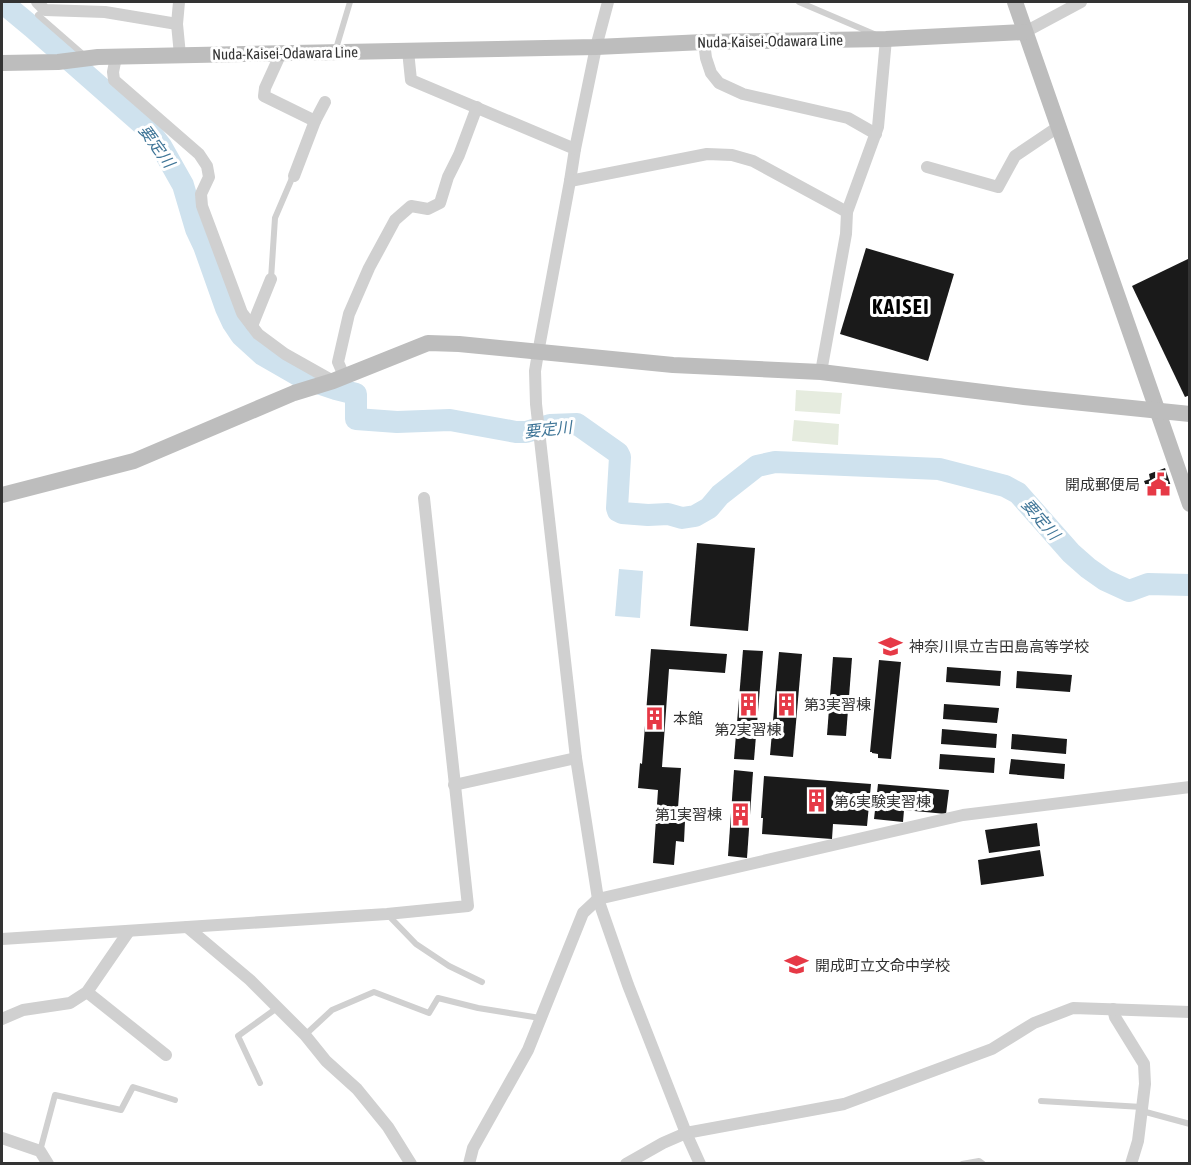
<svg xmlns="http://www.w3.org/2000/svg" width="1191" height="1165" viewBox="0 0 1191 1165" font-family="'Asap Condensed','Noto Sans JP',sans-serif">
	<rect width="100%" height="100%" fill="#fff"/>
	<g fill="#e6ecdf">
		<polygon points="796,390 842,393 840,414 795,411"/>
		<polygon points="794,420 839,424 838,445 792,441"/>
	</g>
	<polygon fill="#cfe2ee" points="619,569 643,571 640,618 615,616"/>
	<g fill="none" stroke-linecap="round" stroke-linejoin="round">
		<polyline stroke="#cfe2ee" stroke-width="22" points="2,2 32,27 149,130 161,146 183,185 196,229 204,246 226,308 233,323 241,335 263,355 303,378 336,389 356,394 356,419 397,422 450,420 516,432 526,432 550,425 577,424 618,453 620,457 617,508 618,511 622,513 648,515 668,514 682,518 695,516 709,508 720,495 757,466 775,462 939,469 1005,486 1018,493 1071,553 1088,568 1105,580 1129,591 1148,584 1190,585"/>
	</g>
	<g fill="#1a1a1a">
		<polygon points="866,248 954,274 928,361 840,334"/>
		<polygon points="1190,258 1190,395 1185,397 1132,286"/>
		<polygon points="1165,468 1171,486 1149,494 1144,481 1150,479 1149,474"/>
		<polygon points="697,543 755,548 748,631 690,626"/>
		<polygon points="651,649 727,654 725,673 669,669 662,767 681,768 677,821 685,821 684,842 676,841 674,865 653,863 658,790 638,788 640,763 642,764"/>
		<polygon points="743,650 763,651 754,760 734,759"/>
		<polygon points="779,652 802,654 793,757 770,755"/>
		<polygon points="833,657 852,658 846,736 827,735"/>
		<polygon points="879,660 901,662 891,759 878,758 878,754 872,753 872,752 870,752"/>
		<polygon points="947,667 1001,671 1000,686 946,682"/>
		<polygon points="1017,671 1072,675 1070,692 1016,688"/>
		<polygon points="944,704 999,708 997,723 943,719"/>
		<polygon points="942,729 997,734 996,748 941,744"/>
		<polygon points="1012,734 1067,739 1066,754 1011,749"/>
		<polygon points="940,754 995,758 994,773 939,769"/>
		<polygon points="1011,759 1065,764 1064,779 1009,774"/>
		<polygon points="734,770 753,772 747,858 728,856"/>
		<polygon points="764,776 871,784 867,826 833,824 832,839 762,834 763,818 761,818"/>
		<polygon points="878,784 949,790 946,814 904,810 903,822 874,819"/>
		<polygon points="1037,823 1040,846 989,853 985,830"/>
		<polygon points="1040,850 1044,876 981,885 978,860"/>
	</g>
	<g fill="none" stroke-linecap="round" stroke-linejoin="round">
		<g stroke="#d0d0d0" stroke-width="6">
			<polyline points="799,2 874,34"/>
			<polyline points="45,10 38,15 85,56"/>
			<polyline points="335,52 350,2"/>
			<polyline points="271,279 275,218 293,176"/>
			<polyline points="388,915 416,944 449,966 482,982"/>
			<polyline points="305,1035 332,1010 374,992 429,1013 438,998 478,1008 540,1018"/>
			<polyline points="260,1083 238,1036 277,1008"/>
			<polyline points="1041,1101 1142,1107"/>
			<polyline points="1142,1111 1190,1124"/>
			<polyline points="40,1151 55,1095 121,1110 133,1087 175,1100"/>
			<polyline points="962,1164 979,1161 983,1164"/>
		</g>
		<g stroke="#d0d0d0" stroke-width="12">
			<polyline points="37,2 45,10 105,12 177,24"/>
			<polyline points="179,2 177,24 180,55"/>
			<polyline points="608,2 596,47 575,149 570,181 538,353 535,371 536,404 576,758 598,899 628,985 686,1133 700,1164"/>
			<polyline points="1025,32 1081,2"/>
			<polyline points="704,42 706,58 711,73 719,83 743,94 848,118 876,134"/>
			<polyline points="408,51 411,80 575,149"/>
			<polyline points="281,53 265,88 264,96 315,121"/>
			<polyline points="116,57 113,72 114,80 199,154 207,166 209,177 201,194 202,206 242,313 258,334 285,354 333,381"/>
			<polyline points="927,167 998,187 1015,156 1058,127"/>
			<polyline points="294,176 315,121 325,102"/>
			<polyline points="570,181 707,154 732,155 753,161 847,212"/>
			<polyline points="252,326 271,279"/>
			<polyline points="821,372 846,234 847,212 878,127 886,39"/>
			<polyline points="344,376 338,362 349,314 369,268 395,220 411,206 428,209 440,203 448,177 459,155 477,107"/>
			<polyline points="454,785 576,758"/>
			<polyline points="187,927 250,980 305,1035 326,1061 357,1089 388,1127 411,1164"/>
			<polyline points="2,939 387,914 468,906 424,498"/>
			<polyline points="87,992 166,1055"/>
			<polyline points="1113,1009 1115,1017 1144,1064 1145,1084 1138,1141 1131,1164"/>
			<polyline points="2,1019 23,1010 70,1003 87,992 129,931"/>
			<polyline points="2,1138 40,1151 48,1164"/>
			<polyline points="469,1164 473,1148 528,1050 583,913 598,899 963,815 1190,787"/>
			<polyline points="626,1164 663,1143 686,1133 844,1104 992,1049 1034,1023 1073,1008 1190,1012"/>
		</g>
		<g stroke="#bdbdbd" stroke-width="16">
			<polyline points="1015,2 1190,504"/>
			<polyline points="2,63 58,62 98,57 596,47 704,42 886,39 1025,32"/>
			<polyline points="2,495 134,461 294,393 333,381 428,343 459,344 673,365 821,372 1024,397 1190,414"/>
		</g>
	</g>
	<defs>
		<symbol id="civic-bare" viewBox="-9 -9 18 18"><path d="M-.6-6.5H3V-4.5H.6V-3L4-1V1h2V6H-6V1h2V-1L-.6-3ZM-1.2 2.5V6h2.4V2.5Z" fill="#e63946" stroke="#fff" stroke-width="2.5" paint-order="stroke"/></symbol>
		<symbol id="school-bare" viewBox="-9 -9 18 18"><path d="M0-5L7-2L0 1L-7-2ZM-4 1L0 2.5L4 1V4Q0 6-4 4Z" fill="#e63946" stroke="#fff" stroke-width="2.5" paint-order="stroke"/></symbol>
		<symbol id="building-bare" viewBox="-9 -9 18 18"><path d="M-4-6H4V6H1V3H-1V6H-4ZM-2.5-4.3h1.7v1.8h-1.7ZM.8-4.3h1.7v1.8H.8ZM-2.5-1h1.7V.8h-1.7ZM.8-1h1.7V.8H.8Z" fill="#e63946" stroke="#fff" stroke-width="2.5" paint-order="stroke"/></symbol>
	</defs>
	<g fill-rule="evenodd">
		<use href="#civic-bare" x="1142" y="468" width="33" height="33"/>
		<use href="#school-bare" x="874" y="630" width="33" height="33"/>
		<use href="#building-bare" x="770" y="688" width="33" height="33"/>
		<use href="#building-bare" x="732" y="688" width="33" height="33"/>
		<use href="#building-bare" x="638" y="702" width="33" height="33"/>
		<use href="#building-bare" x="800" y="784" width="33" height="33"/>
		<use href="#building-bare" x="724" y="798" width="33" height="33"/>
		<use href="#school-bare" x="780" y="948" width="33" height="33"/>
	</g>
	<g text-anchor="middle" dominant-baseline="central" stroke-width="6" stroke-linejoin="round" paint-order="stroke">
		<g font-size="15" fill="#333" stroke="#fff">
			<text transform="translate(770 41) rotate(-1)">Nuda-Kaisei-Odawara Line</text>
			<text transform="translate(285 53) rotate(-1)">Nuda-Kaisei-Odawara Line</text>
		</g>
		<g font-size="15" fill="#333" stroke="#fff" text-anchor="start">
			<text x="1140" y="484" text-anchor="end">開成郵便局</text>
			<text x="909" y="646">神奈川県立吉田島高等学校</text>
			<text x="804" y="704">第3実習棟</text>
			<text x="673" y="718">本館</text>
			<text x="748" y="729" text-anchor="middle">第2実習棟</text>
			<text x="834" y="801">第6実験実習棟</text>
			<text x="722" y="814" text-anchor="end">第1実習棟</text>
			<text x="815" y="965">開成町立文命中学校</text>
		</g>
		<g font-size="16" font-style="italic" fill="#3f7597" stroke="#fff">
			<text transform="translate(157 146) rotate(54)">要定川</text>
			<text transform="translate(548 429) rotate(-6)">要定川</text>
			<text transform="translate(1041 519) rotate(49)">要定川</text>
		</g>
		<g font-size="21" font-weight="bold" letter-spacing="1.5" fill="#000" stroke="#fff">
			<text x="901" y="306">KAISEI</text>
		</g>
	</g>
	<rect width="1191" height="1165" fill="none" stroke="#333333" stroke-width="6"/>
</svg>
